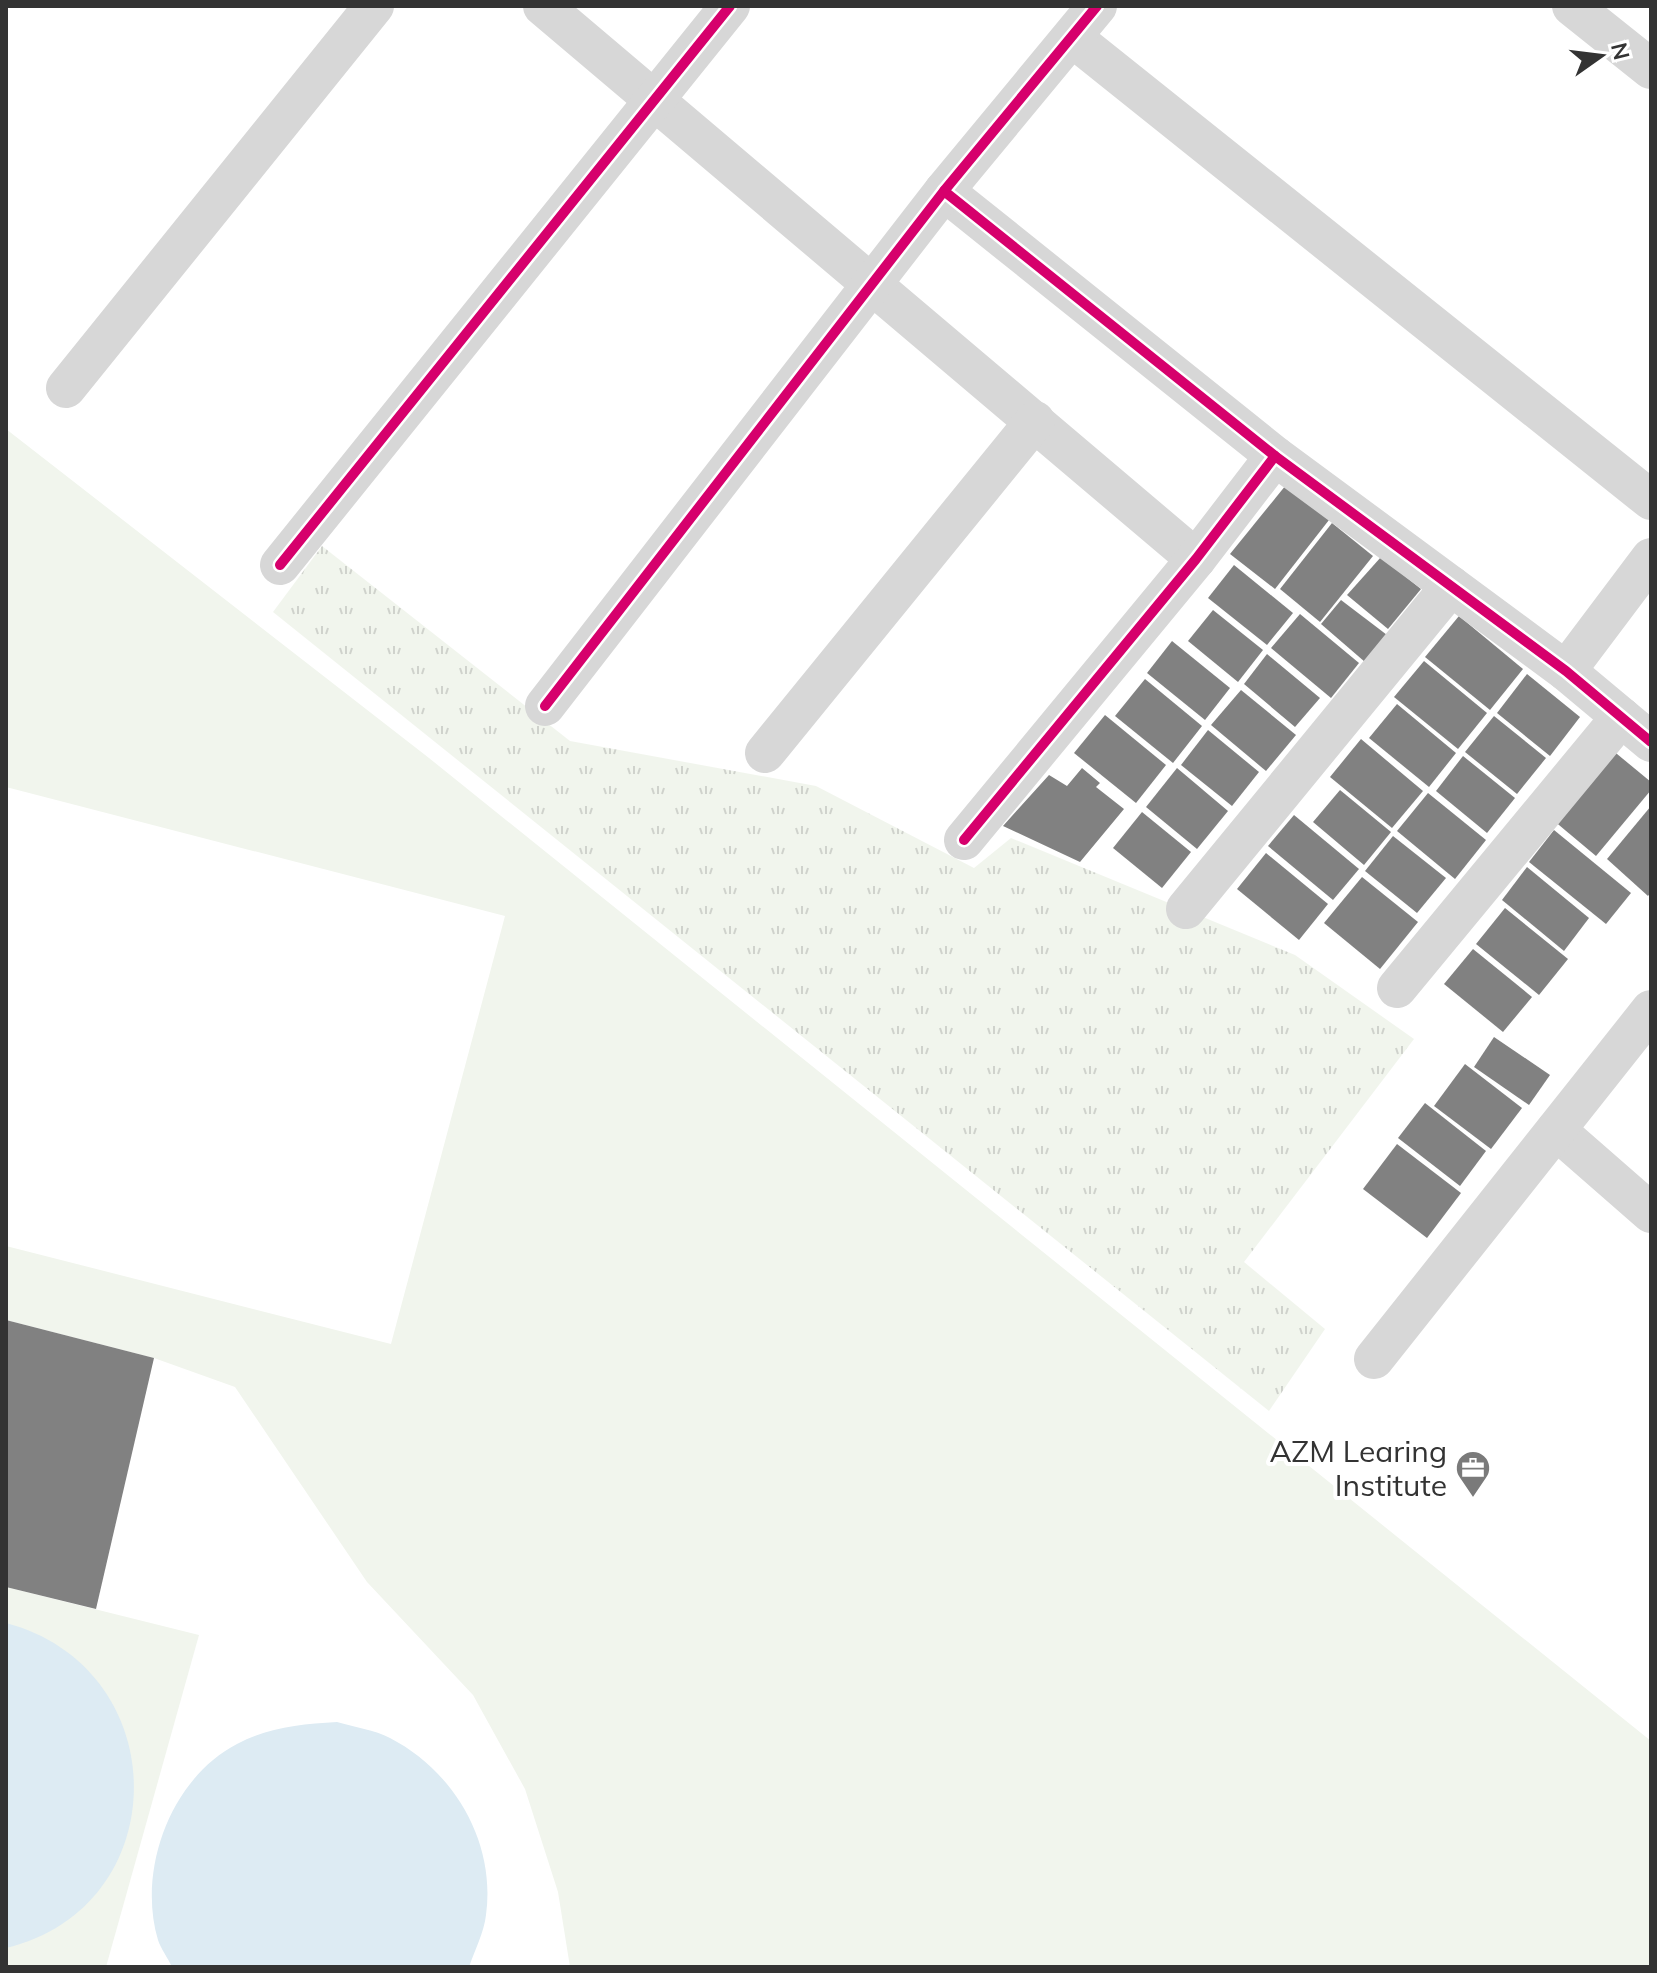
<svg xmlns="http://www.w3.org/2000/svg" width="1657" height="1973" viewBox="0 0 1657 1973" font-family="Mulish,sans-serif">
	<defs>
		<pattern id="park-tufts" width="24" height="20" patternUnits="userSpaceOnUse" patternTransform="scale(2)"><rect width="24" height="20" fill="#f1f5ed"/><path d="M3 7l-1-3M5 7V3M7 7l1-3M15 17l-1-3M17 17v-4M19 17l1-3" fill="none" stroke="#cfd2cc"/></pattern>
	</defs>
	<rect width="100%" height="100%" fill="#fff"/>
	<g fill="#f1f5ed">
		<polygon points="6,429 429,758 1651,1741 1651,1967 570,1967 558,1892 525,1789 473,1695 367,1582 235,1387 154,1358 6,1320 6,1246 391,1344 505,916 6,787"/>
		<polygon points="6,1587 199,1635 106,1967 6,1967"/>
	</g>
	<polygon fill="url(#park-tufts)" points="322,546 570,741 816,786 974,868 1011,838 1295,955 1414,1039 1244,1262 1325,1329 1269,1411 273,612"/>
	<g fill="#ddebf3">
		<path d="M6,1623C176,1668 177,1907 6,1948Z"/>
		<path d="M337,1722C354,1727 375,1730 390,1738C454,1771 496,1842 486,1915C484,1932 475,1950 469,1967H172C168,1958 161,1949 158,1940C137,1870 171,1778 237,1744C270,1727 301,1724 337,1722Z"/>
	</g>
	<g fill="#818181">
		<polygon points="1286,485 1329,520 1275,589 1230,554"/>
		<polygon points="1332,523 1373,556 1320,622 1280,589"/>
		<polygon points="1381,557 1421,589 1388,629 1347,595"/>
		<polygon points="1234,565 1293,613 1267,645 1208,598"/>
		<polygon points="1341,600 1387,635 1365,662 1321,624"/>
		<polygon points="1213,610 1263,650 1238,682 1188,641"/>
		<polygon points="1300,614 1359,663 1331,698 1271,648"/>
		<polygon points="1459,616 1523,669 1490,710 1425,657"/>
		<polygon points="1172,641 1230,688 1205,720 1147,673"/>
		<polygon points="1267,654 1320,698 1295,727 1244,684"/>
		<polygon points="1424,661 1487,713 1458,749 1394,697"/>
		<polygon points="1527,674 1580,717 1550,756 1497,713"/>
		<polygon points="1145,679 1202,726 1173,763 1115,716"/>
		<polygon points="1241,690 1296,735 1266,771 1211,725"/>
		<polygon points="1397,704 1456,753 1429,787 1369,738"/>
		<polygon points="1105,715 1166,765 1136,803 1074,753"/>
		<polygon points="1494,716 1546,758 1517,794 1465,752"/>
		<polygon points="1208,730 1259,772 1232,806 1181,765"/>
		<polygon points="1361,739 1423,791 1392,828 1330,777"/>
		<polygon points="1611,749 1651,782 1651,790 1596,856 1553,820"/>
		<polygon points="1463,756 1515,798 1487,833 1436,791"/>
		<polygon points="1082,768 1100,783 1096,787 1124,809 1080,862 1003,826 1049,775 1067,786"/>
		<polygon points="1177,768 1228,811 1197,849 1146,807"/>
		<polygon points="1340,790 1391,832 1364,865 1313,822"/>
		<polygon points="1428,793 1486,840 1455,879 1397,831"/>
		<polygon points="1651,806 1651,892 1648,896 1607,859"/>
		<polygon points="1142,812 1191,852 1162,888 1113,848"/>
		<polygon points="1294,815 1359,869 1333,900 1268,846"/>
		<polygon points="1554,830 1631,893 1606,924 1529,862"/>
		<polygon points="1393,836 1446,878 1417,913 1365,871"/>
		<polygon points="1266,853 1328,904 1299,940 1237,889"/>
		<polygon points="1527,867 1589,918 1564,951 1502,900"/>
		<polygon points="1362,877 1418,922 1380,969 1324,923"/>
		<polygon points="1505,908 1568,959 1539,995 1476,944"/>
		<polygon points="1473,949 1532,997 1503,1032 1444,984"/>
		<polygon points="1494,1037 1550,1075 1529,1105 1474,1067"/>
		<polygon points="1465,1064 1522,1108 1491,1149 1434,1106"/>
		<polygon points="1425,1103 1486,1151 1460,1186 1398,1138"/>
		<polygon points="1397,1144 1461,1193 1427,1238 1363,1189"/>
		<polygon points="6,1320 154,1358 96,1609 6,1587"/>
	</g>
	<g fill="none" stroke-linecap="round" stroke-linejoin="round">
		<g stroke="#d7d7d7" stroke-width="40">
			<polyline points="543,6 1196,559"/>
			<polyline points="1572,6 1651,69"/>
			<polyline points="1073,38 1651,500"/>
			<polyline points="944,191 1275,456 1566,671 1651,742"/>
			<polyline points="66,388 374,6"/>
			<polyline points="280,565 730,6"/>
			<polyline points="1566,671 1651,558"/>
			<polyline points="545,706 944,191 1097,6"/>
			<polyline points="765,753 1035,421"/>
			<polyline points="964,840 1196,559 1275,456"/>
			<polyline points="1186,909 1451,586"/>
			<polyline points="1397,988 1621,717"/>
			<polyline points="1556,1130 1651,1213"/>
			<polyline points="1374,1359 1651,1010"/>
		</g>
		<defs>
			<g id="cycleway">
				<polyline points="944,191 1275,456 1566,671 1651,742"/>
				<polyline points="280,565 730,6"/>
				<polyline points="545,706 944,191 1097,6"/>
				<polyline points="964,840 1196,559 1275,456"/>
			</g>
		</defs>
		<use href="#cycleway" stroke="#fff" stroke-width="15"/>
		<use href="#cycleway" stroke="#d6006c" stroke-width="10"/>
	</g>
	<defs>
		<symbol id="office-pin" viewBox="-11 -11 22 30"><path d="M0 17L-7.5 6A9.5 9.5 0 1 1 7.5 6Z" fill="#7a7a7a" stroke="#fff"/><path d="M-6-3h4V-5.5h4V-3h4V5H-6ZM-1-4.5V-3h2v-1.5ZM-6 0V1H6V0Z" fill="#fff"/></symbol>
	</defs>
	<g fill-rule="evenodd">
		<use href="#office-pin" x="1453" y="1448" width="40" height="54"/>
	</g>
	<g text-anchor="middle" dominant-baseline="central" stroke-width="8" stroke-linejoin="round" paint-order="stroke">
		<g font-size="30" fill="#333" stroke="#fff" text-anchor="end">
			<text x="1447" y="1451">AZM Learing<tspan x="1447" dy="34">Institute</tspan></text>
		</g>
	</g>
	<rect width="1657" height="1973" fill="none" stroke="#333333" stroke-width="16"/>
	<g transform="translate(1601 56) rotate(76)" stroke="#ffffff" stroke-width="6" paint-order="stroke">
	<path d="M0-6L14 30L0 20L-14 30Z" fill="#333333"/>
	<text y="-12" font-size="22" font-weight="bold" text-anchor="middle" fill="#333333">N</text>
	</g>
</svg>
